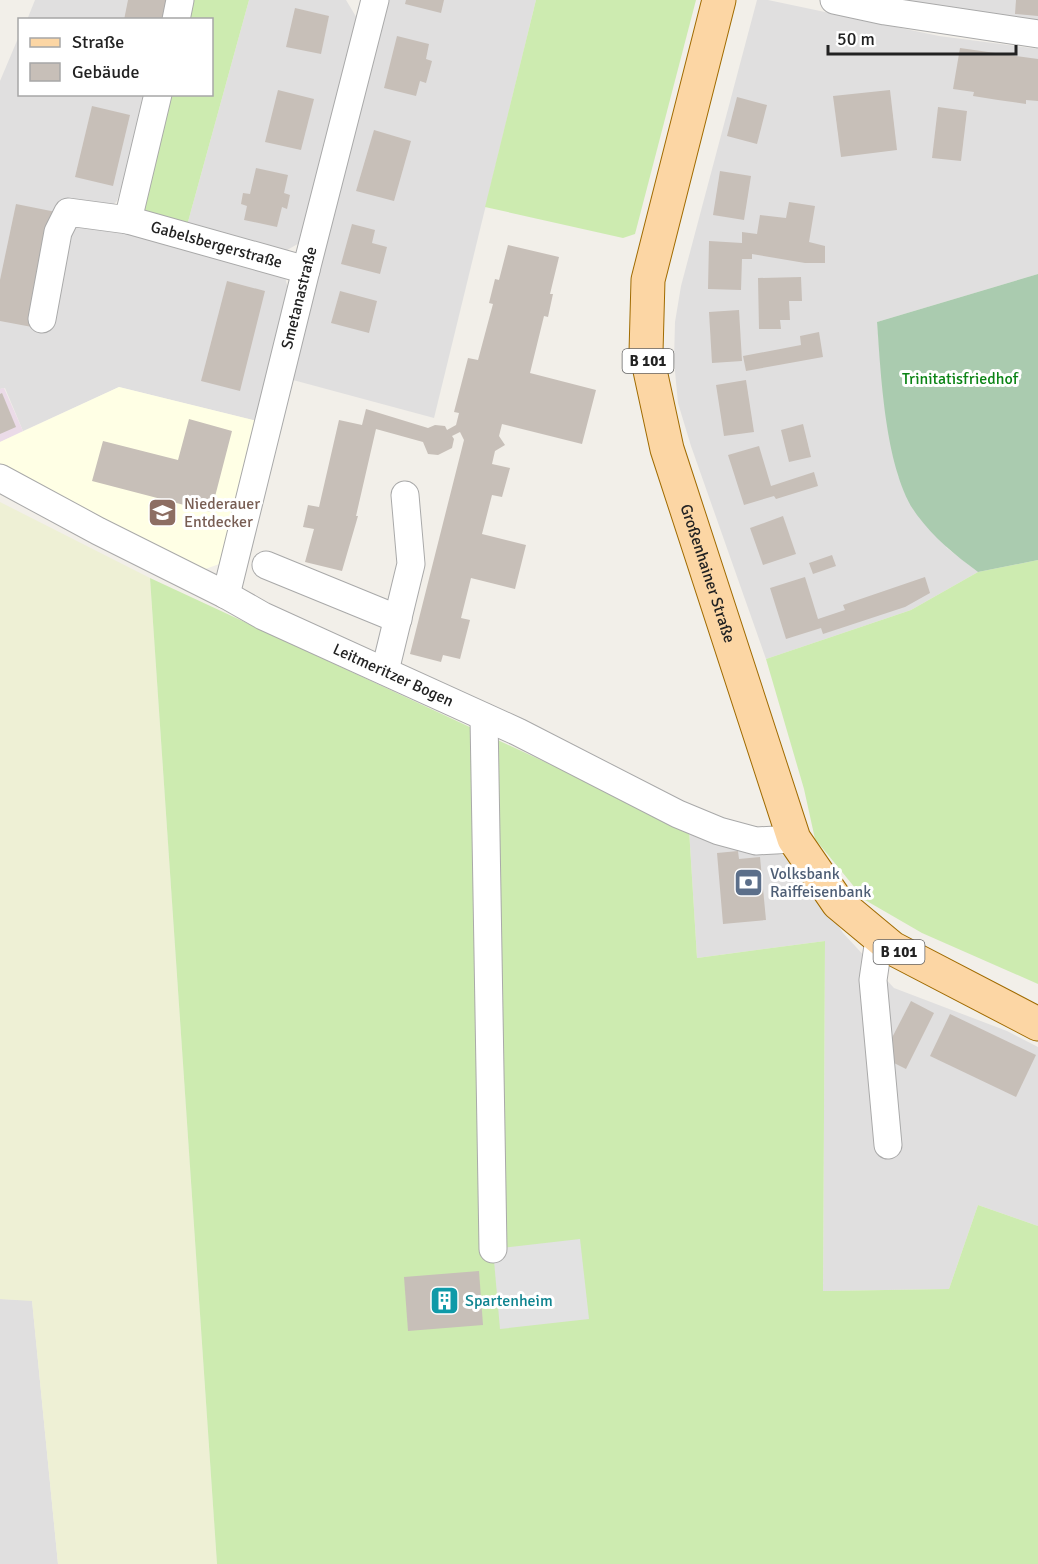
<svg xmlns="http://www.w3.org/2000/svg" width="1038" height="1564" viewBox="0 0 1038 1564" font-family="Signika,sans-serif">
	<rect width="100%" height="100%" fill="#f2efe9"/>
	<g fill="#e0dfdf">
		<polygon points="35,0 173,0 168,19 27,20"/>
		<polygon points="249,0 346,0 358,20 303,241 280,254 186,229"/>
		<polygon points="388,0 536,0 434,418 293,380"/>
		<polygon points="757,0 768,0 939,36 1038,49 1038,274 877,322 884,401 898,476 947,548 978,572 911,610 766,659 691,446 678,403 674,361 675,322 681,286"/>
		<polygon points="886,0 1038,0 1038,23"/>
		<polygon points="19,36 20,94 150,95 117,201 95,223 285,277 289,293 257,421 119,387 23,431 5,388 0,389 0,81"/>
		<polygon points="689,829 796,859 843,933 894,988 1007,1031 1038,1047 1038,1226 978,1205 949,1289 823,1291 825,941 697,958"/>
		<polygon points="0,1299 32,1300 58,1564 0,1564"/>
	</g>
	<polygon fill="#ebdbe8" points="4,388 23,431 0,442 0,389"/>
	<polygon fill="#ffffe5" points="119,387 257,421 222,563 200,571 0,464 0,442"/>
	<polygon fill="#eef0d5" points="0,502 150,578 217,1564 58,1564 32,1301 0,1299"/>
	<g fill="#cdebb0">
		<polygon points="191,0 249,0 186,229 154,220 145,210 145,193 168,95 212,94 212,20 186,19"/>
		<polygon points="536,0 696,0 635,234 623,238 485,207"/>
		<polygon points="1038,560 1038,984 922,933 865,900 815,839 804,789 766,659 911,610 978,572"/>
		<polygon points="150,578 689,829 697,958 825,941 823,1291 949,1289 978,1205 1038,1226 1038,1564 217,1564"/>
	</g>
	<path fill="#aacbaf" d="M1038,274V560L978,572C955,555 934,538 917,515C885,472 881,375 877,322Z"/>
	<polygon fill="#e2e2e2" points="580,1239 589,1319 500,1329 493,1249"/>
	<g fill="#c7bfb8">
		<polygon points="128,0 167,0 163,20 124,20"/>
		<polygon points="406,0 444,0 441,13 405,4"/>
		<polygon points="1016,0 1038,0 1038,16 1015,14"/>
		<polygon points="295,8 329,16 321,54 286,47"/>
		<polygon points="397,36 429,44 426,59 432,61 426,83 420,81 416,96 384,88"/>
		<polygon points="960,48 1038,59 1038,101 1026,100 1026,104 998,100 973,96 974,92 953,89"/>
		<polygon points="278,90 314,99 301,150 265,142"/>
		<polygon points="890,90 897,150 841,157 833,96"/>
		<polygon points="737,97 767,105 757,144 727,136"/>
		<polygon points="92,106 130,115 113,186 75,177"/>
		<polygon points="938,107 967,111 961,161 932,158"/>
		<polygon points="374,130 411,141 394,201 356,191"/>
		<polygon points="256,168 288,175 284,193 290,195 287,209 282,207 277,227 244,220 247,206 241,204 243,193 250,194"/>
		<polygon points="720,171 751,176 744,220 713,215"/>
		<polygon points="789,202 815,206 809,242 825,246 825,263 805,263 752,254 752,259 742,259 741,290 708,289 709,241 742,243 742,232 757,234 760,215 786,218"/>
		<polygon points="16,204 56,212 32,327 0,321 0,280"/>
		<polygon points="352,224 375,230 372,243 387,247 380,274 341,264"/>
		<polygon points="508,245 559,257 550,294 553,294 548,317 544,316 530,373 596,390 582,444 502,424 499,436 505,445 495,451 492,464 510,468 502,497 492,495 482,534 526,545 515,589 471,578 461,618 470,620 460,659 443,655 441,662 410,654 464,440 460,432 452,436 454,439 452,448 438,455 428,454 423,442 376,429 356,516 358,516 342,571 305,562 314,529 303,527 308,505 319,507 339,420 362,425 366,409 428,428 435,425 445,426 447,430 456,425 459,413 454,412 468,358 478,360 493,304 489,303 495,279 499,280"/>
		<polygon points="801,277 802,301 789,301 790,320 780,320 781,329 759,329 758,278"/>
		<polygon points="227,281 265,291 240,391 201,381"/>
		<polygon points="340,291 377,301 369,333 331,323"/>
		<polygon points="739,310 742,361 712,363 709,312"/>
		<polygon points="819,332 823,357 746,371 743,356 801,345 800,336"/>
		<polygon points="746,380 754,432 724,436 716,385"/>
		<polygon points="2,393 16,427 0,434 0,394"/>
		<polygon points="189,419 232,431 211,512 92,481 103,441 178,460"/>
		<polygon points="803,424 811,457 789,462 781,430"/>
		<polygon points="759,446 771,486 814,472 818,486 776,499 774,496 744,505 728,455"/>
		<polygon points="783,516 796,554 763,565 750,528"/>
		<polygon points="832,555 836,566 813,574 809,563"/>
		<polygon points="805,577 818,619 845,610 843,605 925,577 930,593 905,607 823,634 821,628 786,639 770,588"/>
		<polygon points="738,851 739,859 760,857 766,920 723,924 717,853"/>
		<polygon points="911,1001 934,1013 906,1069 882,1057"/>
		<polygon points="950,1014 1036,1055 1016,1097 930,1056"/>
		<polygon points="479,1271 483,1325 408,1331 404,1277"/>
	</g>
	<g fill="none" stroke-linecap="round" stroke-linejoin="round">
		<defs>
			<g id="minor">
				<polyline points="834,0 885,11 1038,34"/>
				<polyline points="176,20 180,0"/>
				<path id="s1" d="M128,220L306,270"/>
				<polyline points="42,319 58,232 68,212 128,220 158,94"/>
				<path id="s2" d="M0,478L98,531L226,595L263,616L518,732L678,814L719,831L756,841L794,839"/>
				<polyline points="266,565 398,619"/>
				<path id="s3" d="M226,595L306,270L375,0"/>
				<polyline points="385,671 411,564 405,495"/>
				<polyline points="484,717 493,1249"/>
				<polyline points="879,939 873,980 888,1145"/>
			</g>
			<g id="major">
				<path id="s4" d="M719,0L648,280L646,352L667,449L794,839L838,903L892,948L1038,1024"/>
			</g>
		</defs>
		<use href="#minor" stroke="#a9a9a9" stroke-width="29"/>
		<use href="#major" stroke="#a06b00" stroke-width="35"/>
		<use href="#minor" stroke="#fff" stroke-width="27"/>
		<use href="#major" stroke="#fcd6a4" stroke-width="33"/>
	</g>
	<defs>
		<symbol id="school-square" viewBox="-11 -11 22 22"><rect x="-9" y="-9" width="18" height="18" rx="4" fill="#8d6e63" stroke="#fff"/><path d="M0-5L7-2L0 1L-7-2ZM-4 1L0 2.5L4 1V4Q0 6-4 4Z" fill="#fff"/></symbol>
		<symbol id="bank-square" viewBox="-11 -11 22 22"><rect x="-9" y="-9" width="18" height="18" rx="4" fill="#5c6f8a" stroke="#fff"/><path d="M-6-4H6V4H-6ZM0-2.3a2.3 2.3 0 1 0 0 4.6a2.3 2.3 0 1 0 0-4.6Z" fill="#fff"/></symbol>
		<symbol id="building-square" viewBox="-11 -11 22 22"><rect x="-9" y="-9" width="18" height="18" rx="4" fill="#0f9aa8" stroke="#fff"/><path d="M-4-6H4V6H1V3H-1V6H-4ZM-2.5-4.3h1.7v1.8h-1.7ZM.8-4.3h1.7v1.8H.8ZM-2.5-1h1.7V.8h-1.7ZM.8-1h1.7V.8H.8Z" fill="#fff"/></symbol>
	</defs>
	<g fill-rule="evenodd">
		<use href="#school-square" x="146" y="496" width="33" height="33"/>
		<use href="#bank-square" x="732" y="866" width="33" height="33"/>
		<use href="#building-square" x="428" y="1284" width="33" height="33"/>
	</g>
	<g text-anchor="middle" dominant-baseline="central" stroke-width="6" stroke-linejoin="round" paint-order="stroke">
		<g fill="#fff" stroke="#646464" stroke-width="1.5">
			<rect x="622.5" y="349" width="51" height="24" rx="4.5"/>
			<rect x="873.5" y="940" width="51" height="24" rx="4.5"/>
		</g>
		<g font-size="15" font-weight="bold" fill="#222">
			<text x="648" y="361">B 101</text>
			<text x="899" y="952">B 101</text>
		</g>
		<g font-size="16" fill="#222" stroke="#fff">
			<text stroke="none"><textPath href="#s1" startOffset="92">Gabelsbergerstraße</textPath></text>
			<text stroke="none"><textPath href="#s3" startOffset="306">Smetanastraße</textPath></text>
			<text stroke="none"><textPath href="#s4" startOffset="591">Großenhainer Straße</textPath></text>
			<text stroke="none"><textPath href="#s2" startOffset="440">Leitmeritzer Bogen</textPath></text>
		</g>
		<g font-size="16" fill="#0c8416" stroke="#fff">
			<text x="960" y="379">Trinitatisfriedhof</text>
		</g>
		<g font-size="16" fill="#785e54" stroke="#fff" text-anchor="start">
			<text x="184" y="504">Niederauer<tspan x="184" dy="18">Entdecker</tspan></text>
		</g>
		<g font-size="16" fill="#4e5e75" stroke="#fff" text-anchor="start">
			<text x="770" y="874">Volksbank<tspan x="770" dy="18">Raiffeisenbank</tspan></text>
		</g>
		<g font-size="16" fill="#0d838f" stroke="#fff" text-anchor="start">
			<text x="465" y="1301">Spartenheim</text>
		</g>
	</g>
	<rect x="18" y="18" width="195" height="78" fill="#ffffff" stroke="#a7a7a7" stroke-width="1.5"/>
	<rect x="30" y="38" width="30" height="9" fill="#fcd6a4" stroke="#a7a7a7" stroke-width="1.5"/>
	<text x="72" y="48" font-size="18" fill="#222222">Straße</text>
	<rect x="30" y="63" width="30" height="18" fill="#c7bfb8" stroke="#a7a7a7" stroke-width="1.5"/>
	<text x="72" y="78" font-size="18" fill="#222222">Gebäude</text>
	<path d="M828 45v9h188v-9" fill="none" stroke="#222222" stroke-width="3"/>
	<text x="837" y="45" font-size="18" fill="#222222" stroke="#ffffff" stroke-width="4.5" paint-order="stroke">50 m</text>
</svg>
